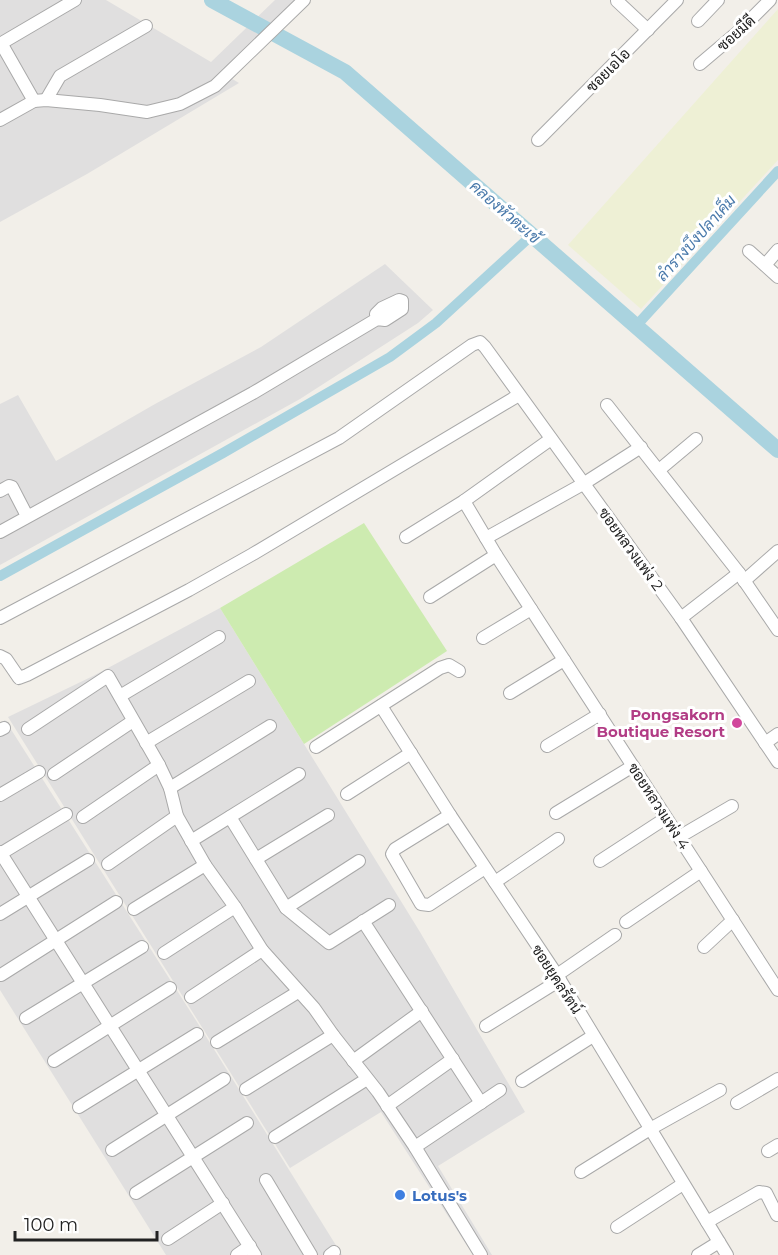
<svg xmlns="http://www.w3.org/2000/svg" width="778" height="1255" viewBox="0 0 778 1255" font-family="Montserrat,Sarabun,sans-serif">
	<rect width="100%" height="100%" fill="#f2efe9"/>
	<g fill="#e0dfdf">
		<polygon points="0,0 106,0 211,62 275,0 307,0 224,74 239,83 87,174 0,222"/>
		<polygon points="385,264 433,310 418,323 300,399 0,565 0,404 18,395 56,461 155,404 261,347"/>
		<polygon points="220,608 420,932 525,1112 438,1166 492,1255 473,1255 381,1112 290,1168 8,717 93,676"/>
		<polygon points="5,720 197,1022 342,1255 166,1255 0,990 0,724"/>
	</g>
	<polygon fill="#eef0d5" points="778,9 778,160 641,309 568,245"/>
	<polygon fill="#cdebb0" points="364,523 447,651 304,744 220,608"/>
	<g fill="none" stroke-linecap="round" stroke-linejoin="round">
		<g stroke="#aad3df" stroke-width="10">
			<polyline points="636,326 778,171"/>
			<polyline points="0,576 223,453 390,357 436,323 532,235"/>
		</g>
		<polyline stroke="#aad3df" stroke-width="16" points="212,0 345,72 778,450"/>
		<defs>
			<g id="minor">
				<polyline points="617,1 648,30"/>
				<polyline points="698,21 718,0"/>
				<polyline points="1,43 34,101"/>
				<polyline points="0,44 75,0"/>
				<polyline points="700,64 739,31 770,0"/>
				<polyline points="46,100 60,76 146,26"/>
				<polyline points="0,120 34,101 46,100 100,105 147,112 180,104 215,86 304,0"/>
				<polyline points="538,140 677,0"/>
				<polyline points="749,251 778,277"/>
				<polyline points="765,265 778,250"/>
				<polyline points="607,405 739,573 778,630"/>
				<polyline points="659,470 696,439"/>
				<polyline points="0,491 9,486 12,487 27,516"/>
				<polyline points="464,501 496,555 778,990"/>
				<polyline points="0,532 253,393 377,319 385,320 402,309 402,301 399,300 382,308 376,314 377,319"/>
				<polyline points="406,537 464,501 551,439"/>
				<polyline points="486,538 583,484 641,447"/>
				<polyline points="744,581 778,551"/>
				<polyline points="430,597 496,555"/>
				<polyline points="0,618 339,438 472,345 480,342 485,347 681,618 778,762"/>
				<polyline points="681,618 739,573"/>
				<polyline points="483,638 531,609"/>
				<polyline points="0,656 6,659 19,678 27,675 189,590 253,554 519,395"/>
				<polyline points="510,693 564,660"/>
				<polyline points="120,696 219,637"/>
				<polyline points="381,706 450,815 557,975 727,1255"/>
				<polyline points="28,729 108,676 159,765 170,788 177,816 205,865 235,907 262,950 314,1008 333,1035 378,1092 415,1147 481,1255"/>
				<polyline points="0,730 4,728"/>
				<polyline points="146,743 249,681"/>
				<polyline points="765,743 778,734"/>
				<polyline points="547,746 600,714"/>
				<polyline points="316,747 440,668 449,665 459,671"/>
				<polyline points="54,774 133,721"/>
				<polyline points="170,788 270,726"/>
				<polyline points="347,794 411,753"/>
				<polyline points="0,795 39,772"/>
				<polyline points="556,813 633,766"/>
				<polyline points="450,815 395,849 392,854 421,904 429,905 485,868"/>
				<polyline points="83,817 159,765"/>
				<polyline points="230,817 286,908 329,943 389,905"/>
				<polyline points="679,837 732,806"/>
				<polyline points="191,841 299,774"/>
				<polyline points="0,852 255,1255"/>
				<polyline points="0,854 66,814"/>
				<polyline points="256,859 328,815"/>
				<polyline points="600,861 666,818"/>
				<polyline points="108,864 177,816"/>
				<polyline points="495,882 558,839"/>
				<polyline points="286,908 359,861"/>
				<polyline points="134,909 205,865"/>
				<polyline points="0,914 88,860"/>
				<polyline points="363,921 481,1103"/>
				<polyline points="626,922 701,871"/>
				<polyline points="704,947 733,920"/>
				<polyline points="164,953 235,907"/>
				<polyline points="1,975 116,902"/>
				<polyline points="557,975 615,935"/>
				<polyline points="191,997 262,950"/>
				<polyline points="26,1018 142,947"/>
				<polyline points="486,1026 560,980"/>
				<polyline points="217,1042 298,992"/>
				<polyline points="54,1061 170,988"/>
				<polyline points="353,1061 422,1011"/>
				<polyline points="522,1081 593,1036"/>
				<polyline points="246,1089 333,1035"/>
				<polyline points="737,1103 778,1079"/>
				<polyline points="387,1106 453,1059"/>
				<polyline points="79,1107 197,1034"/>
				<polyline points="275,1137 367,1079"/>
				<polyline points="415,1147 500,1090"/>
				<polyline points="112,1150 224,1079"/>
				<polyline points="768,1151 778,1145"/>
				<polyline points="581,1172 650,1129 720,1090"/>
				<polyline points="266,1180 311,1255"/>
				<polyline points="136,1193 247,1123"/>
				<polyline points="707,1222 759,1192 766,1193 777,1215"/>
				<polyline points="617,1227 683,1184"/>
				<polyline points="168,1239 223,1203"/>
				<polyline points="237,1255 250,1246"/>
				<polyline points="330,1255 334,1252"/>
				<polyline points="698,1255 719,1242"/>
			</g>
		</defs>
		<use href="#minor" stroke="#a9a9a9" stroke-width="14"/>
		<use href="#minor" stroke="#fff" stroke-width="12"/>
	</g>
	<circle fill="#d1479c" stroke="#fff" stroke-width="2" cx="737" cy="723" r="6"/>
	<circle fill="#3f7fe0" stroke="#fff" stroke-width="2" cx="400" cy="1195" r="6"/>
	<g text-anchor="middle" dominant-baseline="central" stroke-width="6" stroke-linejoin="round" paint-order="stroke">
		<g font-size="15" fill="#222" stroke="#fff">
			<text transform="translate(736 33) rotate(-42)">ซอยมีดี</text>
			<text transform="translate(608 70) rotate(-45)">ซอยเอโอ</text>
			<text transform="translate(631 549) rotate(54)">ซอยหลวงแพ่ง 2</text>
			<text transform="translate(659 806) rotate(57)">ซอยหลวงแพ่ง 4</text>
			<text transform="translate(557 979) rotate(57)">ซอยยุคลรัตน์</text>
		</g>
		<g font-size="15" font-weight="bold" fill="#b23c85" stroke="#fff" text-anchor="end">
			<text x="725" y="714">Pongsakorn<tspan x="725" dy="17">Boutique Resort</tspan></text>
		</g>
		<g font-size="15" font-weight="bold" fill="#366cbe" stroke="#fff" text-anchor="start">
			<text x="412" y="1195">Lotus's</text>
		</g>
		<g font-size="16" font-style="italic" fill="#4a7aab" stroke="#fff">
			<text transform="translate(505 212) rotate(41)">คลองหัวตะเข้</text>
			<text transform="translate(696 238) rotate(-48)">ลำรางบึงปลาเค็ม</text>
		</g>
	</g>
	<path d="M15 1231v9h142v-9" fill="none" stroke="#222222" stroke-width="3"/>
	<text x="24" y="1231" font-size="18" fill="#222222" stroke="#ffffff" stroke-width="4.5" paint-order="stroke">100 m</text>
</svg>
